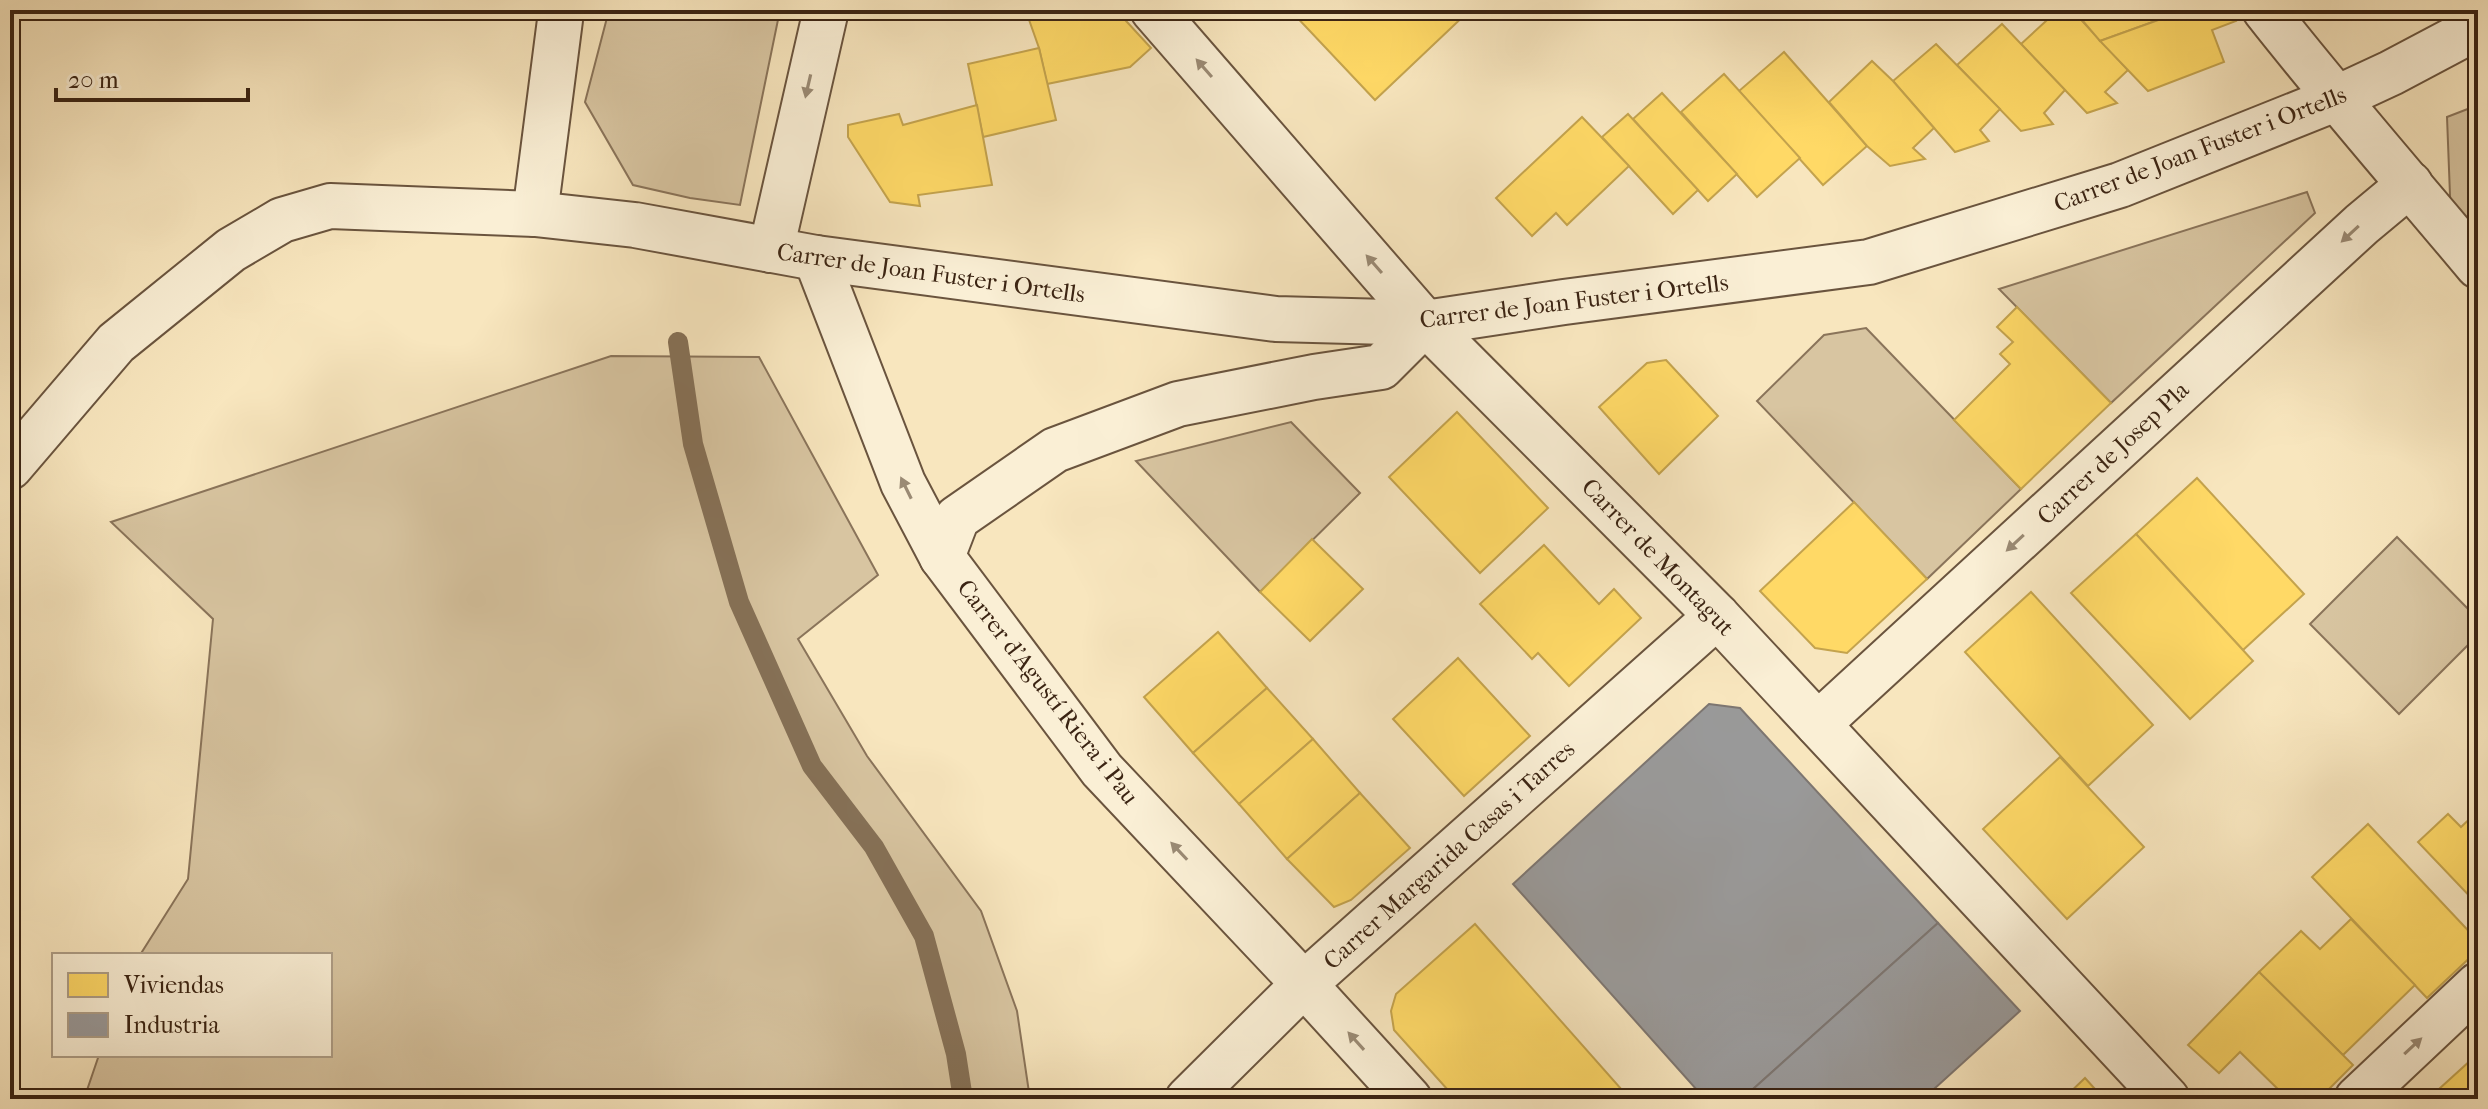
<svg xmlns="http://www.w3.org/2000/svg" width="2488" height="1109" viewBox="0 0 2488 1109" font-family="'IM FELL French Canon',serif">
	<rect width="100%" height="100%" fill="#f8e6be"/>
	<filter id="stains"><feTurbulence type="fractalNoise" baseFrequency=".0025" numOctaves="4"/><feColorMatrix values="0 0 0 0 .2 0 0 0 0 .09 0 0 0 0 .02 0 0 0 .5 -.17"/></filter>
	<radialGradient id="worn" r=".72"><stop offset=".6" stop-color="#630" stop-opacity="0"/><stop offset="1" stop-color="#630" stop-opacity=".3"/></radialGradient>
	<g fill="#d8c5a1" stroke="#8a745a" stroke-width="2">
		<polygon points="609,10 780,10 740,205 690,198 633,185 585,102"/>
		<polygon points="2478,105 2478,251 2451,221 2447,117"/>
		<polygon points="2307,192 2315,213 2111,403 1999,289"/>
		<polygon points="1866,328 2021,489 1927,579 1757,401 1824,335"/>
		<polygon points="611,356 759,357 878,575 798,639 867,756 981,911 1017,1011 1030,1099 84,1099 99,1055 330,1055 330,955 140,955 188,879 213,619 111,522"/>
		<polygon points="1291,422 1360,493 1260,592 1136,461"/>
		<polygon points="2397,537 2478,619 2478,635 2399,714 2310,624"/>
	</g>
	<g fill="#ffd966" stroke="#c4a34d" stroke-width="2">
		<polygon points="1044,10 1116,10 1151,48 1130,67 1047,84 1039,48 1027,14"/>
		<polygon points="1290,10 1470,10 1375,100"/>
		<polygon points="2058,10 2072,10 2128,70 2105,92 2117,103 2087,113 2021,44"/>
		<polygon points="2103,10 2186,10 2100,41 2082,20"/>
		<polygon points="2186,10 2232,10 2236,21 2212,30 2224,62 2148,91 2100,41"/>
		<polygon points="2002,24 2065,90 2044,113 2053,124 2021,131 1957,65"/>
		<polygon points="1936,44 2000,109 1980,130 1989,141 1955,152 1893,81"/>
		<polygon points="1039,48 1056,120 983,137 968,64"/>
		<polygon points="1784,52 1867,146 1823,185 1739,91"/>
		<polygon points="1872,61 1893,81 1934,128 1913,148 1925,159 1890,166 1867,146 1829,102"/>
		<polygon points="1724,74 1800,158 1757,197 1681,112"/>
		<polygon points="1662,93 1737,174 1708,201 1633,119"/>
		<polygon points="977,105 992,185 918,195 920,206 890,202 848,137 848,125 899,114 903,125"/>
		<polygon points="1628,114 1698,190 1673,214 1602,137"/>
		<polygon points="1582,117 1629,166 1567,225 1556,213 1532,236 1496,198"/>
		<polygon points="2017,307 2111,403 2021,489 1954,420 2010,364 2000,354 2013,342 1997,327"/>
		<polygon points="1666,360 1718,416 1659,474 1599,407 1647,363"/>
		<polygon points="1457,412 1548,508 1480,573 1389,477"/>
		<polygon points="2197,478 2304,594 2243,650 2136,534"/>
		<polygon points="1854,502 1927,579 1847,653 1815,648 1760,591"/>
		<polygon points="2136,534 2253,661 2190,719 2071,593"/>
		<polygon points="1312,539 1363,589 1310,641 1260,592"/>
		<polygon points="1544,545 1599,604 1614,589 1641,618 1569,686 1538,653 1532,659 1480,604"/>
		<polygon points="2031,592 2153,725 2088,786 1965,652"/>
		<polygon points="1218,632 1267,688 1193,753 1144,697"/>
		<polygon points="1458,658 1530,736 1464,796 1393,719"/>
		<polygon points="1267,688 1313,739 1239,804 1193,753"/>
		<polygon points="1313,739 1360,793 1287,859 1239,804"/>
		<polygon points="2060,757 2144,847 2067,919 1983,829"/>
		<polygon points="1360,793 1410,848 1351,900 1334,907 1287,859"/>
		<polygon points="2478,811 2478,905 2418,842 2448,814 2461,827"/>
		<polygon points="2368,824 2478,941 2478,950 2427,998 2312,877"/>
		<polygon points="2351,919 2415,985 2343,1055 2259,972 2301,931 2320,949"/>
		<polygon points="1475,924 1630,1099 1456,1099 1394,1030 1391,1011 1396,994"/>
		<polygon points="2259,972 2353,1065 2319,1099 2288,1099 2240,1052 2219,1073 2188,1045"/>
		<polygon points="2471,1060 2478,1067 2478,1099 2428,1099"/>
		<polygon points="2085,1078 2104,1099 2063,1099"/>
	</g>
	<g fill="#999" stroke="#7d7671" stroke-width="2">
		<polygon points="1709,704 1740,708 1938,923 1742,1099 1705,1099 1513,884"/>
		<polygon points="1938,923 2020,1011 1923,1099 1742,1099"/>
	</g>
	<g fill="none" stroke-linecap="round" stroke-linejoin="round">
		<polyline stroke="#867157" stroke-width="20" points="678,342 693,444 739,602 812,766 874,847 924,936 956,1054 963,1099"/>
		<defs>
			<polyline id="pedestrian" points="942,557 957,518 1055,450 1178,404 1314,377 1381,367 1425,323"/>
			<g id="minor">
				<polyline points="1153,10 1425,323 1717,616 2167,1099"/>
				<path d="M2265,10C2334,98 2407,181 2478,266"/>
				<polyline points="535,214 560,20 559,10"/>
				<polyline points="771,250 826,10"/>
				<polyline points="816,258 903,483 942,557 1102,770 1304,984 1409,1099"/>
				<polyline points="10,467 116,343 231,250 282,220 330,206 535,214 635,225 816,258 1276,319 1425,323 1564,302 1869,262 2120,185 2335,99 2391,73 2478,27"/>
				<polyline points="1818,724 2362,224 2410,184"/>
				<polyline points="1188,1099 1304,984 1717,616"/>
				<polyline points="2357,1099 2478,985"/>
			</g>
		</defs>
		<use href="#pedestrian" stroke="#6a543e" stroke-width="48"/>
		<use href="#minor" stroke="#6a543e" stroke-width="48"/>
		<use href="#pedestrian" stroke="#faefd5" stroke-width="44"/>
		<use href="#minor" stroke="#faefd5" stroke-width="44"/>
	</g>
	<defs><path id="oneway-solid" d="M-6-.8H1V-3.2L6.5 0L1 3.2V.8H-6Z" transform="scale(2)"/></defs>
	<g fill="#9a8a74">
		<use href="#oneway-solid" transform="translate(1204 68) rotate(-131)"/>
		<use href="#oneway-solid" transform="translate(808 86) rotate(103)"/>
		<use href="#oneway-solid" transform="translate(2350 234) rotate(137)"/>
		<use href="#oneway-solid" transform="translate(1374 264) rotate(-131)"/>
		<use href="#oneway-solid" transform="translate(906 488) rotate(-116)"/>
		<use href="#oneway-solid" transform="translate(2015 543) rotate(137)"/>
		<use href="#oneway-solid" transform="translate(1179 851) rotate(-133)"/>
		<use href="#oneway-solid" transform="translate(1356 1041) rotate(-132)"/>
		<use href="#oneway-solid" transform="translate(2413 1046) rotate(-43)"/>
	</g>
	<g text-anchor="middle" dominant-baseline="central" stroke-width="8" stroke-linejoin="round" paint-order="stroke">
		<g font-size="24" fill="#3b2413" stroke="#faefd5">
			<text transform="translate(2200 149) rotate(-21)">Carrer de Joan Fuster i Ortells</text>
			<text transform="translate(931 273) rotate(8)">Carrer de Joan Fuster i Ortells</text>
			<text transform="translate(1574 301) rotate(-7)">Carrer de Joan Fuster i Ortells</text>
			<text transform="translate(2113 453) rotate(-43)">Carrer de Josep Pla</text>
			<text transform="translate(1658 557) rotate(46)">Carrer de Montagut</text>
			<text transform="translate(1048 692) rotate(52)">Carrer d'Agustí Riera i Pau</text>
			<text transform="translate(1449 855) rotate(-42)">Carrer Margarida Casas i Tarres</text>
		</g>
	</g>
	<rect width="2488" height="1109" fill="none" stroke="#f8e6be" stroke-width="40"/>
	<rect x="12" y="12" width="2464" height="1085" fill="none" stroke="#3b2413" stroke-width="4"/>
	<rect x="20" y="20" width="2448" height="1069" fill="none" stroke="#3b2413" stroke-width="2"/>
	<rect x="52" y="953" width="280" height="104" fill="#faefd5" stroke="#ae9e87" stroke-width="2"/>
	<rect x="68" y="973" width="40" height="24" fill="#ffd966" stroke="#ae9e87" stroke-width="2"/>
	<text x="124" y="993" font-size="24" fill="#3b2413">Viviendas</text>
	<rect x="68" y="1013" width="40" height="24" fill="#999999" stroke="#ae9e87" stroke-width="2"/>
	<text x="124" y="1033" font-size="24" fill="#3b2413">Industria</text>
	<path d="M56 88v12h192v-12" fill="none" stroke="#3b2413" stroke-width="4"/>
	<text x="68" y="88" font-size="24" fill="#3b2413" stroke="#faefd5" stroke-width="6" paint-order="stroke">20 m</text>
	<rect width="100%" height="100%" filter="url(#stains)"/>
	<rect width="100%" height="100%" fill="url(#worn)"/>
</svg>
